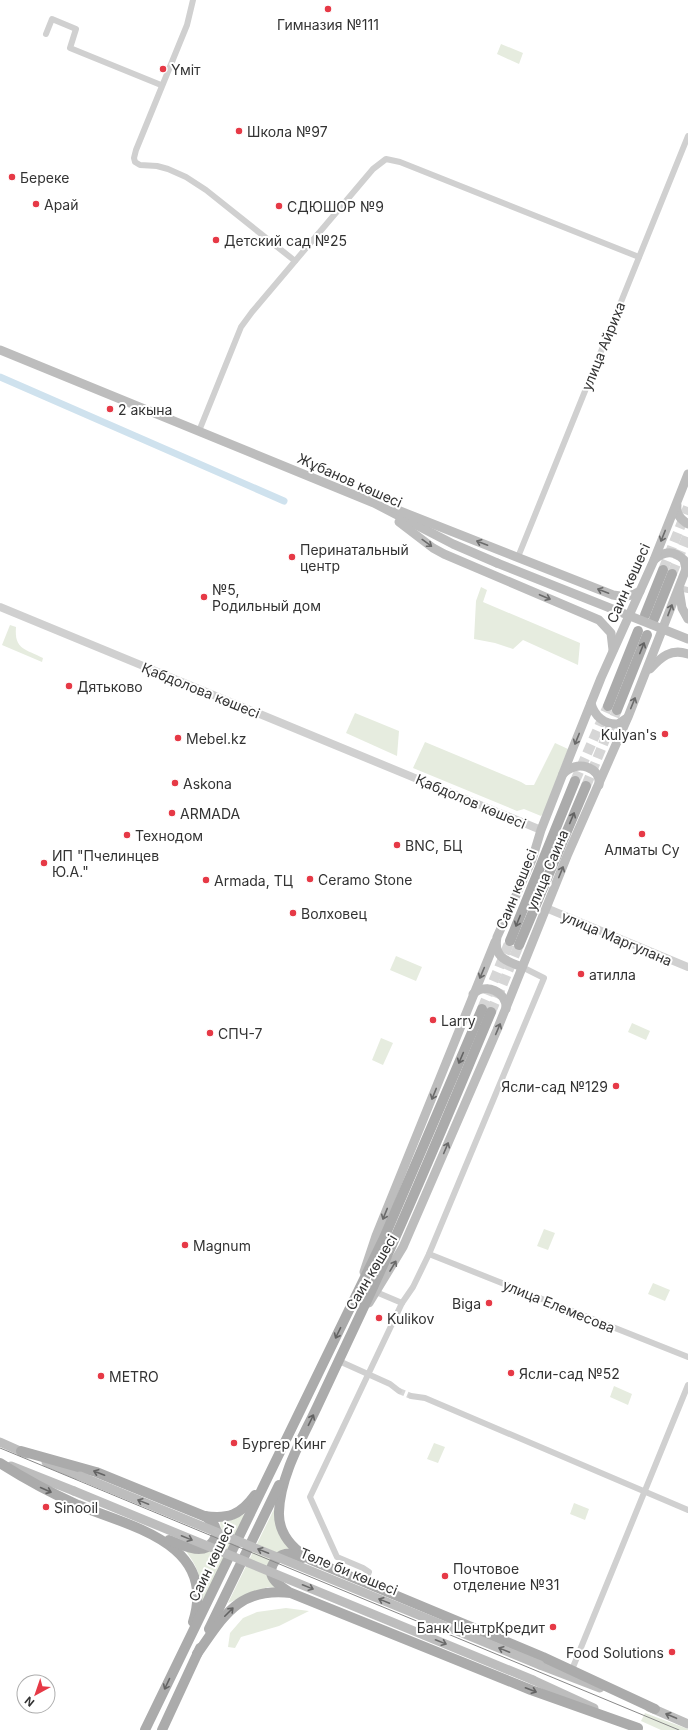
<svg xmlns="http://www.w3.org/2000/svg" width="688" height="1730" viewBox="0 0 688 1730" font-family="Inter,sans-serif">
	<rect width="100%" height="100%" fill="#fff"/>
	<g fill="#e6ecdf">
		<polygon points="501,44 523,53 519,64 497,54"/>
		<polygon points="481,587 487,590 483,602 580,643 578,665 523,640 513,649 495,643 474,639 476,601"/>
		<path d="M10,625L16,627C14,650 26,649 43,658L42,662L2,645Z"/>
		<polygon points="355,713 399,731 397,756 346,733"/>
		<polygon points="425,742 521,782 526,785 534,785 555,743 568,749 544,812 541,816 524,809 517,811 413,768"/>
		<polygon points="396,956 422,967 416,981 390,970"/>
		<polygon points="632,1023 650,1031 646,1040 628,1032"/>
		<polygon points="381,1038 393,1043 383,1065 372,1060"/>
		<polygon points="544,1229 555,1233 548,1250 537,1246"/>
		<polygon points="653,1283 670,1290 665,1301 648,1294"/>
		<polygon points="614,1386 632,1394 628,1405 610,1397"/>
		<polygon points="434,1443 445,1447 438,1463 427,1459"/>
		<polygon points="574,1503 589,1509 585,1520 570,1514"/>
		<polygon points="276,1505 292,1551 269,1568 277,1588 268,1587 228,1603"/>
		<path d="M247,1513L202,1606C201,1581 201,1571 185,1550L200,1554L221,1532L220,1522L232,1520Z"/>
		<polygon points="286,1608 309,1611 279,1626 241,1637 235,1648 228,1647 230,1633 243,1618 257,1612"/>
		<polygon points="645,1713 688,1729 688,1730 661,1730 641,1721"/>
	</g>
	<g fill="none" stroke-linecap="round" stroke-linejoin="round">
		<polyline stroke="#cfe2ee" stroke-width="7" points="0,377 284,501"/>
		<polyline stroke="#d6d6d6" stroke-width="6" stroke-dasharray="6 3" stroke-linecap="butt" points="399,1391 411,1396"/>
		<g stroke="#d6d6d6" stroke-width="10" stroke-dasharray="10 5" stroke-linecap="butt">
			<polyline points="663,570 688,507"/>
			<polyline points="672,574 688,534"/>
			<polyline points="575,781 608,706"/>
			<polyline points="586,786 617,710"/>
			<polyline points="482,1009 510,941"/>
			<polyline points="491,1012 519,945"/>
		</g>
		<g stroke="#d0d0d0" stroke-width="6">
			<polyline points="193,0 187,25 136,150 134,158 135,162 140,165 157,166 168,169 186,177 206,190 295,261"/>
			<polyline points="46,34 52,19 76,29 70,48 161,85"/>
			<polyline points="199,431 241,327 252,312 373,169 386,159 400,162 639,257"/>
			<polyline points="518,557 688,136"/>
			<polyline points="679,588 688,590"/>
			<polyline points="429,1254 688,1357"/>
			<polyline points="376,1292 402,1303"/>
			<polyline points="339,1361 390,1384 399,1391"/>
			<polyline points="411,1396 425,1398 688,1510"/>
			<polyline points="365,1582 369,1572 363,1568 337,1557 310,1497 402,1303 413,1287 429,1254 544,978 522,967"/>
			<polyline points="571,1672 688,1385"/>
		</g>
		<g stroke="#d0d0d0" stroke-width="8">
			<polyline points="0,607 541,830"/>
			<polyline points="546,908 688,967"/>
		</g>
		<g stroke="#bdbdbd" stroke-width="9">
			<polyline points="0,350 374,503 453,544 497,563"/>
			<path d="M677,505C676,514 680,519 688,524"/>
			<path d="M395,509L613,595C623,597 631,597 640,591"/>
			<polyline points="399,522 433,548 444,554 599,620 611,633 613,650"/>
			<path d="M654,560C664,551 674,550 684,560L686,569"/>
			<polyline points="679,589 682,608 688,619"/>
			<path d="M650,669C661,657 671,648 688,654"/>
			<path d="M591,703C594,716 605,725 618,724L627,718"/>
			<path d="M563,774C576,759 602,767 599,785"/>
			<path d="M522,967C506,961 493,957 497,937L532,860L541,830L571,753L601,678L654,560L688,474"/>
			<path d="M473,994C486,982 507,992 506,1009"/>
			<polyline points="364,1272 376,1236 495,942"/>
			<polyline points="369,1303 403,1247 497,1030 567,856 628,717 688,564"/>
			<polyline points="0,1442 27,1454"/>
			<polyline points="46,1462 80,1476"/>
			<polyline points="11,1466 74,1491"/>
			<polyline points="540,1665 600,1688"/>
			<polyline points="533,1680 594,1708"/>
			<polyline points="649,1707 688,1724"/>
		</g>
		<g stroke="#ababab" stroke-width="10">
			<polyline points="645,615 663,570"/>
			<polyline points="654,619 672,574"/>
			<polyline points="608,706 638,631"/>
			<polyline points="617,710 647,635"/>
			<polyline points="510,941 575,781"/>
			<polyline points="519,945 586,786"/>
			<path d="M491,1012C449,1112 408,1213 362,1311C347,1343 332,1375 317,1407C302,1439 280,1476 279,1512C278,1534 294,1550 311,1560L543,1657L655,1709"/>
			<path d="M21,1451L96,1472L204,1516C228,1519 240,1516 255,1495"/>
			<path d="M0,1463C25,1479 51,1493 78,1505C132,1527 218,1544 193,1622"/>
			<path d="M169,1540C178,1543 189,1549 199,1549C210,1549 221,1536 214,1525C212,1521 208,1519 205,1516"/>
			<path d="M289,1592C278,1585 264,1575 275,1561C277,1558 281,1555 285,1554C291,1553 298,1556 303,1558"/>
			<polyline points="209,1629 279,1485"/>
			<path d="M197,1654C224,1616 238,1587 291,1593L531,1690L638,1728"/>
			<polyline points="145,1730 384,1238 482,1009"/>
			<polyline points="162,1730 200,1648"/>
		</g>
		<polyline stroke="#888" stroke-width="1" points="0,1448 679,1730"/>
		<g stroke="#bdbdbd" stroke-width="9">
			<polyline points="497,563 688,639"/>
			<polyline points="80,1476 540,1665"/>
			<polyline points="74,1491 533,1680"/>
		</g>
	</g>
	<defs><path id="oneway-shaft" d="M-6 0H5M1.5-3L5.5 0L1.5 3" fill="none" stroke-width="1.6" stroke-linecap="round" stroke-linejoin="round"/></defs>
	<g stroke="#6a6a6a">
		<use href="#oneway-shaft" transform="translate(663 536) rotate(112)"/>
		<use href="#oneway-shaft" transform="translate(427 543) rotate(36)"/>
		<use href="#oneway-shaft" transform="translate(482 543) rotate(-159)"/>
		<use href="#oneway-shaft" transform="translate(603 591) rotate(-159)"/>
		<use href="#oneway-shaft" transform="translate(545 597) rotate(23)"/>
		<use href="#oneway-shaft" transform="translate(670 610) rotate(-69)"/>
		<use href="#oneway-shaft" transform="translate(633 703) rotate(-68)"/>
		<use href="#oneway-shaft" transform="translate(577 739) rotate(112)"/>
		<use href="#oneway-shaft" transform="translate(561 872) rotate(-68)"/>
		<use href="#oneway-shaft" transform="translate(482 973) rotate(113)"/>
		<use href="#oneway-shaft" transform="translate(498 1029) rotate(-67)"/>
		<use href="#oneway-shaft" transform="translate(434 1094) rotate(112)"/>
		<use href="#oneway-shaft" transform="translate(446 1148) rotate(-67)"/>
		<use href="#oneway-shaft" transform="translate(385 1214) rotate(112)"/>
		<use href="#oneway-shaft" transform="translate(393 1266) rotate(-59)"/>
		<use href="#oneway-shaft" transform="translate(143 1502) rotate(-158)"/>
		<use href="#oneway-shaft" transform="translate(187 1538) rotate(22)"/>
		<use href="#oneway-shaft" transform="translate(263 1551) rotate(-158)"/>
		<use href="#oneway-shaft" transform="translate(308 1587) rotate(22)"/>
		<use href="#oneway-shaft" transform="translate(384 1601) rotate(-158)"/>
		<use href="#oneway-shaft" transform="translate(441 1642) rotate(22)"/>
		<use href="#oneway-shaft" transform="translate(504 1650) rotate(-158)"/>
		<use href="#oneway-shaft" transform="translate(671 1716) rotate(-157)"/>
	</g>
	<g stroke="#636363">
		<use href="#oneway-shaft" transform="translate(642 648) rotate(-68)"/>
		<use href="#oneway-shaft" transform="translate(572 818) rotate(-67)"/>
		<use href="#oneway-shaft" transform="translate(518 921) rotate(112)"/>
		<use href="#oneway-shaft" transform="translate(461 1058) rotate(113)"/>
		<use href="#oneway-shaft" transform="translate(338 1333) rotate(116)"/>
		<use href="#oneway-shaft" transform="translate(311 1420) rotate(-64)"/>
		<use href="#oneway-shaft" transform="translate(99 1473) rotate(-159)"/>
		<use href="#oneway-shaft" transform="translate(46 1490) rotate(24)"/>
		<use href="#oneway-shaft" transform="translate(229 1612) rotate(-45)"/>
		<use href="#oneway-shaft" transform="translate(167 1684) rotate(115)"/>
		<use href="#oneway-shaft" transform="translate(531 1690) rotate(21)"/>
	</g>
	<g fill="#e63946" stroke="#fff" stroke-width="1.5">
		<circle cx="328" cy="9" r="4"/>
		<circle cx="163" cy="69" r="4"/>
		<circle cx="239" cy="131" r="4"/>
		<circle cx="12" cy="177" r="4"/>
		<circle cx="36" cy="204" r="4"/>
		<circle cx="279" cy="206" r="4"/>
		<circle cx="216" cy="240" r="4"/>
		<circle cx="110" cy="409" r="4"/>
		<circle cx="292" cy="557" r="4"/>
		<circle cx="204" cy="597" r="4"/>
		<circle cx="69" cy="686" r="4"/>
		<circle cx="665" cy="734" r="4"/>
		<circle cx="178" cy="738" r="4"/>
		<circle cx="175" cy="783" r="4"/>
		<circle cx="172" cy="813" r="4"/>
		<circle cx="642" cy="834" r="4"/>
		<circle cx="127" cy="835" r="4"/>
		<circle cx="397" cy="845" r="4"/>
		<circle cx="44" cy="863" r="4"/>
		<circle cx="310" cy="879" r="4"/>
		<circle cx="206" cy="880" r="4"/>
		<circle cx="293" cy="913" r="4"/>
		<circle cx="581" cy="974" r="4"/>
		<circle cx="433" cy="1020" r="4"/>
		<circle cx="210" cy="1033" r="4"/>
		<circle cx="616" cy="1086" r="4"/>
		<circle cx="185" cy="1245" r="4"/>
		<circle cx="489" cy="1303" r="4"/>
		<circle cx="379" cy="1318" r="4"/>
		<circle cx="511" cy="1373" r="4"/>
		<circle cx="101" cy="1376" r="4"/>
		<circle cx="234" cy="1443" r="4"/>
		<circle cx="46" cy="1507" r="4"/>
		<circle cx="445" cy="1576" r="4"/>
		<circle cx="553" cy="1627" r="4"/>
		<circle cx="672" cy="1652" r="4"/>
	</g>
	<g text-anchor="middle" dominant-baseline="central" stroke-width="4" stroke-linejoin="round" paint-order="stroke">
		<g font-size="14" fill="#333" stroke="#fff" text-anchor="start">
			<text x="328" y="24" text-anchor="middle">Гимназия №111</text>
			<text x="171" y="69">Үміт</text>
			<text x="247" y="131">Школа №97</text>
			<text x="20" y="177">Береке</text>
			<text x="44" y="204">Арай</text>
			<text x="287" y="206">СДЮШОР №9</text>
			<text x="224" y="240">Детский сад №25</text>
			<text x="118" y="409">2 акына</text>
			<text x="300" y="549">Перинатальный<tspan x="300" dy="16">центр</tspan></text>
			<text x="212" y="589">№5,<tspan x="212" dy="16">Родильный дом</tspan></text>
			<text x="77" y="686">Дятьково</text>
			<text x="657" y="734" text-anchor="end">Kulyan's</text>
			<text x="186" y="738">Mebel.kz</text>
			<text x="183" y="783">Askona</text>
			<text x="180" y="813">ARMADA</text>
			<text x="135" y="835">Технодом</text>
			<text x="405" y="845">BNC, БЦ</text>
			<text x="642" y="849" text-anchor="middle">Алматы Су</text>
			<text x="52" y="855">ИП "Пчелинцев<tspan x="52" dy="16">Ю.А."</tspan></text>
			<text x="318" y="879">Ceramo Stone</text>
			<text x="214" y="880">Armada, ТЦ</text>
			<text x="301" y="913">Волховец</text>
			<text x="589" y="974">атилла</text>
			<text x="441" y="1020">Larry</text>
			<text x="218" y="1033">СПЧ-7</text>
			<text x="608" y="1086" text-anchor="end">Ясли-сад №129</text>
			<text x="193" y="1245">Magnum</text>
			<text x="481" y="1303" text-anchor="end">Biga</text>
			<text x="387" y="1318">Kulikov</text>
			<text x="519" y="1373">Ясли-сад №52</text>
			<text x="109" y="1376">METRO</text>
			<text x="242" y="1443">Бургер Кинг</text>
			<text x="54" y="1507">Sinooil</text>
			<text x="453" y="1568">Почтовое<tspan x="453" dy="16">отделение №31</tspan></text>
			<text x="545" y="1627" text-anchor="end">Банк ЦентрКредит</text>
			<text x="664" y="1652" text-anchor="end">Food Solutions</text>
		</g>
		<g font-size="14" fill="#333" stroke="#fff">
			<text transform="translate(603 346) rotate(-68)">улица Айриха</text>
			<text transform="translate(350 480) rotate(24)">Жұбанов көшесі</text>
			<text transform="translate(628 583) rotate(-66)">Саин көшесі</text>
			<text transform="translate(201 690) rotate(22)">Қабдолова көшесі</text>
			<text transform="translate(471 801) rotate(23)">Қабдолов көшесі</text>
			<text transform="translate(547 870) rotate(-67)">улица Саина</text>
			<text transform="translate(516 889) rotate(-68)">Саин көшесі</text>
			<text transform="translate(617 938) rotate(23)">улица Маргулана</text>
			<text transform="translate(371 1272) rotate(-59)">Саин көшесі</text>
			<text transform="translate(559 1306) rotate(22)">улица Елемесова</text>
			<text transform="translate(211 1562) rotate(-64)">Саин көшесі</text>
			<text transform="translate(349 1571) rotate(22)">Төле би көшесі</text>
		</g>
	</g>
	<g transform="translate(36 1694) rotate(220)"><circle r="19" fill="#ffffff" stroke="#adadad"/>
	<path d="M0-3L7 15L0 10L-7 15Z" fill="#e63946"/>
	<text y="-6" font-size="11" font-weight="bold" text-anchor="middle" fill="#333333">N</text>
	</g>
</svg>
